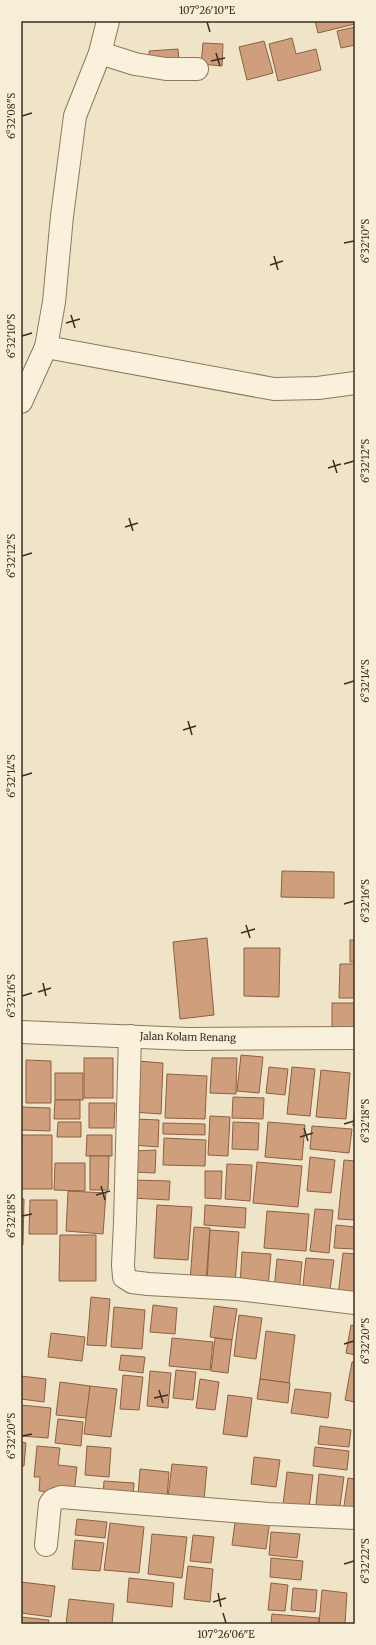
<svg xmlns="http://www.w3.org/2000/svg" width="376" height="1645" viewBox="0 0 376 1645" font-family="Merriweather,serif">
	<rect width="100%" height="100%" fill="#f0e4c8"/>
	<g fill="#cf9f7d" stroke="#8d5f41">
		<polygon points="315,21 355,21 355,24 318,33"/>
		<polygon points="355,27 355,45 341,48 337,31"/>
		<polygon points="292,38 296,54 316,49 321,70 278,81 269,44"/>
		<polygon points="264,41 273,73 247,80 239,47"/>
		<polygon points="203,43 223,44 222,66 201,64"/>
		<polygon points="178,49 179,64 150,66 149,51"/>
		<polygon points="282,871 334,872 334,898 281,897"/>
		<polygon points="207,938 214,1015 180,1019 173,942"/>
		<rect x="350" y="940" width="5" height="22"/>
		<polygon points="244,948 280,948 279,997 244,996"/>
		<polygon points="340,964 355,964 355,998 339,998"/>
		<rect x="332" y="1003" width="23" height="32"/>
		<polygon points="241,1055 263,1057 259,1093 237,1091"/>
		<rect x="84" y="1058" width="29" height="40"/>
		<polygon points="212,1058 237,1058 236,1094 210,1093"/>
		<polygon points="26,1060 51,1061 51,1103 26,1103"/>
		<polygon points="137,1061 163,1063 161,1114 133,1112"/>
		<polygon points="269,1067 288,1069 285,1095 266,1093"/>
		<polygon points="292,1067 315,1069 310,1116 287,1114"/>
		<polygon points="321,1070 350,1073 346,1119 316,1117"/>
		<rect x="55" y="1073" width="28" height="27"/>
		<polygon points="167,1074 207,1076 205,1119 165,1118"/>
		<polygon points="233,1097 264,1098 263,1119 232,1118"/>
		<polygon points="55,1100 80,1100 80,1119 54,1119"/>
		<polygon points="355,1102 355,1126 353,1126"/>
		<polygon points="89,1103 115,1103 114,1128 89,1128"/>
		<polygon points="21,1107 50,1108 50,1131 21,1130"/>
		<polygon points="210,1116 230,1117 228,1156 208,1155"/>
		<polygon points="135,1119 159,1120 158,1147 133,1145"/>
		<polygon points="58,1122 81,1122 81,1137 57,1137"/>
		<polygon points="233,1122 259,1123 258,1150 232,1149"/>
		<polygon points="268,1122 305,1125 302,1160 265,1157"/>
		<polygon points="163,1123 205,1124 205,1135 163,1134"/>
		<polygon points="312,1126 352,1129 349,1153 310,1149"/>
		<polygon points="22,1135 52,1135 52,1189 21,1189"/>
		<polygon points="87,1135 112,1135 112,1156 86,1156"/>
		<polygon points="164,1138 206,1140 205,1166 163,1165"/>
		<polygon points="156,1150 155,1173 132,1172 133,1151"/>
		<polygon points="90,1156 109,1156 108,1190 90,1190"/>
		<polygon points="310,1157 335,1160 331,1193 307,1191"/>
		<polygon points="344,1160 355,1161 355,1220 338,1219"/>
		<polygon points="257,1162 302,1166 298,1207 253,1203"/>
		<polygon points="55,1163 85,1163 85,1191 54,1190"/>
		<polygon points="227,1164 252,1165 250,1201 225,1199"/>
		<polygon points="205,1171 222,1171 221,1199 205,1198"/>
		<polygon points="132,1180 170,1181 169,1200 131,1198"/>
		<polygon points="68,1191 106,1193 103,1234 66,1231"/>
		<polygon points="21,1199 24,1199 23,1245 21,1245"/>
		<polygon points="30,1200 57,1200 57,1234 29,1234"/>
		<polygon points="157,1205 192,1207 188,1260 154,1258"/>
		<polygon points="205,1205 246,1208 245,1228 204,1225"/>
		<polygon points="315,1209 333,1210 329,1253 310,1251"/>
		<polygon points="267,1211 309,1214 306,1251 264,1248"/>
		<polygon points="336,1225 355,1227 355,1249 334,1248"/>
		<polygon points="194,1227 210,1228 206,1283 190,1282"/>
		<polygon points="210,1230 239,1232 235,1283 207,1281"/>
		<polygon points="60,1235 96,1235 96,1281 59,1281"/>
		<polygon points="242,1252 271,1254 268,1287 240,1284"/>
		<polygon points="343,1253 355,1254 355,1298 338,1296"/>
		<polygon points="306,1258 334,1260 329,1297 302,1294"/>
		<polygon points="277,1259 302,1262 299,1293 274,1290"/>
		<polygon points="91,1297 110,1299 106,1346 87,1345"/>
		<polygon points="153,1305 177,1308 175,1334 150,1332"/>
		<polygon points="214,1306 237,1309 232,1340 210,1337"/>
		<polygon points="114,1307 145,1310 142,1349 111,1347"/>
		<polygon points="239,1315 262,1318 256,1359 234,1356"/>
		<polygon points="351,1325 355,1326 355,1355 346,1353"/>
		<polygon points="266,1331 295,1335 289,1383 260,1379"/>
		<polygon points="51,1333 85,1337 82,1361 48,1357"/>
		<polygon points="172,1338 213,1342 210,1370 169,1366"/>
		<polygon points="215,1338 232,1340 228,1373 211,1371"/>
		<polygon points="121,1355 145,1357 143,1373 119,1370"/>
		<polygon points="352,1362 355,1362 355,1402 345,1400"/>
		<polygon points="176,1370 196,1372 193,1400 173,1398"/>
		<polygon points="150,1371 171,1373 168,1408 147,1406"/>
		<polygon points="123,1375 143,1377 139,1410 120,1409"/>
		<polygon points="21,1376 46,1379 44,1402 21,1399"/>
		<polygon points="200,1379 219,1382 215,1410 196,1408"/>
		<polygon points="260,1379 290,1383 288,1403 257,1399"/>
		<polygon points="60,1382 90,1386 87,1418 56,1415"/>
		<polygon points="90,1386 117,1389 111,1437 84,1434"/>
		<polygon points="295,1389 331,1393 328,1418 291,1413"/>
		<polygon points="228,1395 252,1398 247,1437 223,1434"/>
		<polygon points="21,1405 51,1408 48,1438 21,1436"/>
		<polygon points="58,1419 83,1422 81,1446 55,1443"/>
		<polygon points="320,1426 351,1430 349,1447 318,1444"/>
		<polygon points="21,1442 26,1443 24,1466 21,1466"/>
		<polygon points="37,1446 60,1448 58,1465 77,1467 74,1494 39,1491 40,1477 34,1477"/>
		<polygon points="87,1446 111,1448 109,1477 85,1475"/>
		<polygon points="315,1447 349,1451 347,1470 313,1466"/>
		<polygon points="254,1457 280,1460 276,1487 251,1484"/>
		<polygon points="172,1464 207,1467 204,1500 168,1497"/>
		<polygon points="140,1469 169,1472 167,1498 138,1496"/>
		<polygon points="287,1472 313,1475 309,1508 283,1505"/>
		<polygon points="319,1474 344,1477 340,1506 333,1505 332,1515 315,1514"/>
		<polygon points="348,1478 355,1479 355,1514 343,1513"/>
		<polygon points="104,1481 134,1483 133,1499 103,1496"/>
		<polygon points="236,1515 270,1520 266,1549 232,1545"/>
		<polygon points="77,1519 107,1522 105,1538 75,1535"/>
		<polygon points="110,1523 144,1527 139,1573 104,1570"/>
		<polygon points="271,1532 300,1534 297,1558 269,1555"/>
		<polygon points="152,1534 187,1537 182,1578 148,1574"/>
		<polygon points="193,1535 214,1537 211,1563 190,1561"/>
		<polygon points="75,1540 104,1543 100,1571 72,1569"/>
		<polygon points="271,1558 303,1561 301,1580 270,1577"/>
		<polygon points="188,1566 213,1569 210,1602 184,1599"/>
		<polygon points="129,1578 174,1583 172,1607 127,1602"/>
		<polygon points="21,1582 55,1586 51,1617 21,1613"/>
		<polygon points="271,1583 288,1585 285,1611 268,1610"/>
		<polygon points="293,1588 317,1590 315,1612 291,1610"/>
		<polygon points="322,1590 347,1593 345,1624 319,1624"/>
		<polygon points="69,1599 114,1604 112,1624 66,1624"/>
		<polygon points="272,1614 319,1618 318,1624 271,1624"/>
		<polygon points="21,1617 49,1620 48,1624 21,1624"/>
	</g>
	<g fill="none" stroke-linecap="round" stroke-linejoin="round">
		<defs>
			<g id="minor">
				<polyline points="100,53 135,64 166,69 197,69"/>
				<polyline points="46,347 274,389 318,388 355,383"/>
				<polyline points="21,402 46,347 54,302 62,216 75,116 100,53 108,21"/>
				<polyline points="21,1032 188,1039 355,1038"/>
				<polyline points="130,1036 125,1222 123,1265 124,1277 132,1282 148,1284 237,1289 355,1303"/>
				<polyline points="46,1545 50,1504 53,1500 61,1497 269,1514 355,1518"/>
			</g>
		</defs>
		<use href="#minor" stroke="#8d765c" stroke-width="24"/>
		<use href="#minor" stroke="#faf1dc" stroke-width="22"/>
	</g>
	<path fill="none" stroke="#3d2e20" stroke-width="1.5" d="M207,22L210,32M216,53L220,66M211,61L225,58M22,116L32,113M344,243L354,241M274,256L278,270M270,265L283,261M71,315L75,328M66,323L80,319M22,336L32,333M333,460L337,473M344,464L354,461M328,468L341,464M129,518L133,531M125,527L138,523M22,556L32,553M344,684L354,681M188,721L192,735M183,730L196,726M22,776L32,773M344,904L354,901M246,925L250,938M241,933L255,929M43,983L46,996M38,992L51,988M22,996L32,993M344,1124L354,1121M304,1128L308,1141M300,1137L313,1133M101,1186L105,1200M96,1195L110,1191M22,1216L32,1214M344,1344L354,1341M159,1390L163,1403M154,1398L168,1395M22,1436L32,1434M344,1564L354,1561M218,1593L221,1607M213,1602L226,1598M223,1613L226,1623"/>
	<g text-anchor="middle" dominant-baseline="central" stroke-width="3.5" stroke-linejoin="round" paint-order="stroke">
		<g font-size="10" fill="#3d2e20" stroke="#f7eed8">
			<text transform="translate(188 1037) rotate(1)">Jalan Kolam Renang</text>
		</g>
	</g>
	<rect width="376" height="1645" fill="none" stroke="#f7eed8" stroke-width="44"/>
	<rect x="22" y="22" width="332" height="1601" fill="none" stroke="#3d2e20" stroke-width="1.5"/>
	<g font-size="10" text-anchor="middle" fill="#3d2e20">
		<text x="207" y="14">107°26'10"E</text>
		<text transform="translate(11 116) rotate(-90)" y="4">6°32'08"S</text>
		<text transform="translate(365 241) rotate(-90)" y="4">6°32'10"S</text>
		<text transform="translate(11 336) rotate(-90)" y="4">6°32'10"S</text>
		<text transform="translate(365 461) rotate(-90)" y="4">6°32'12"S</text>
		<text transform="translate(11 556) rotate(-90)" y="4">6°32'12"S</text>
		<text transform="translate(365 681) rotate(-90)" y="4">6°32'14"S</text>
		<text transform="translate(11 776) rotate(-90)" y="4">6°32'14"S</text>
		<text transform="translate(365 901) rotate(-90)" y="4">6°32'16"S</text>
		<text transform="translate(11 996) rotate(-90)" y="4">6°32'16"S</text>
		<text transform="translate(365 1121) rotate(-90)" y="4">6°32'18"S</text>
		<text transform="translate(11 1216) rotate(-90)" y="4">6°32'18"S</text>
		<text transform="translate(365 1341) rotate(-90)" y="4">6°32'20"S</text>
		<text transform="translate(11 1436) rotate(-90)" y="4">6°32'20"S</text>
		<text transform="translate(365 1561) rotate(-90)" y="4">6°32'22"S</text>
		<text x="226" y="1638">107°26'06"E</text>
	</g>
</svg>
